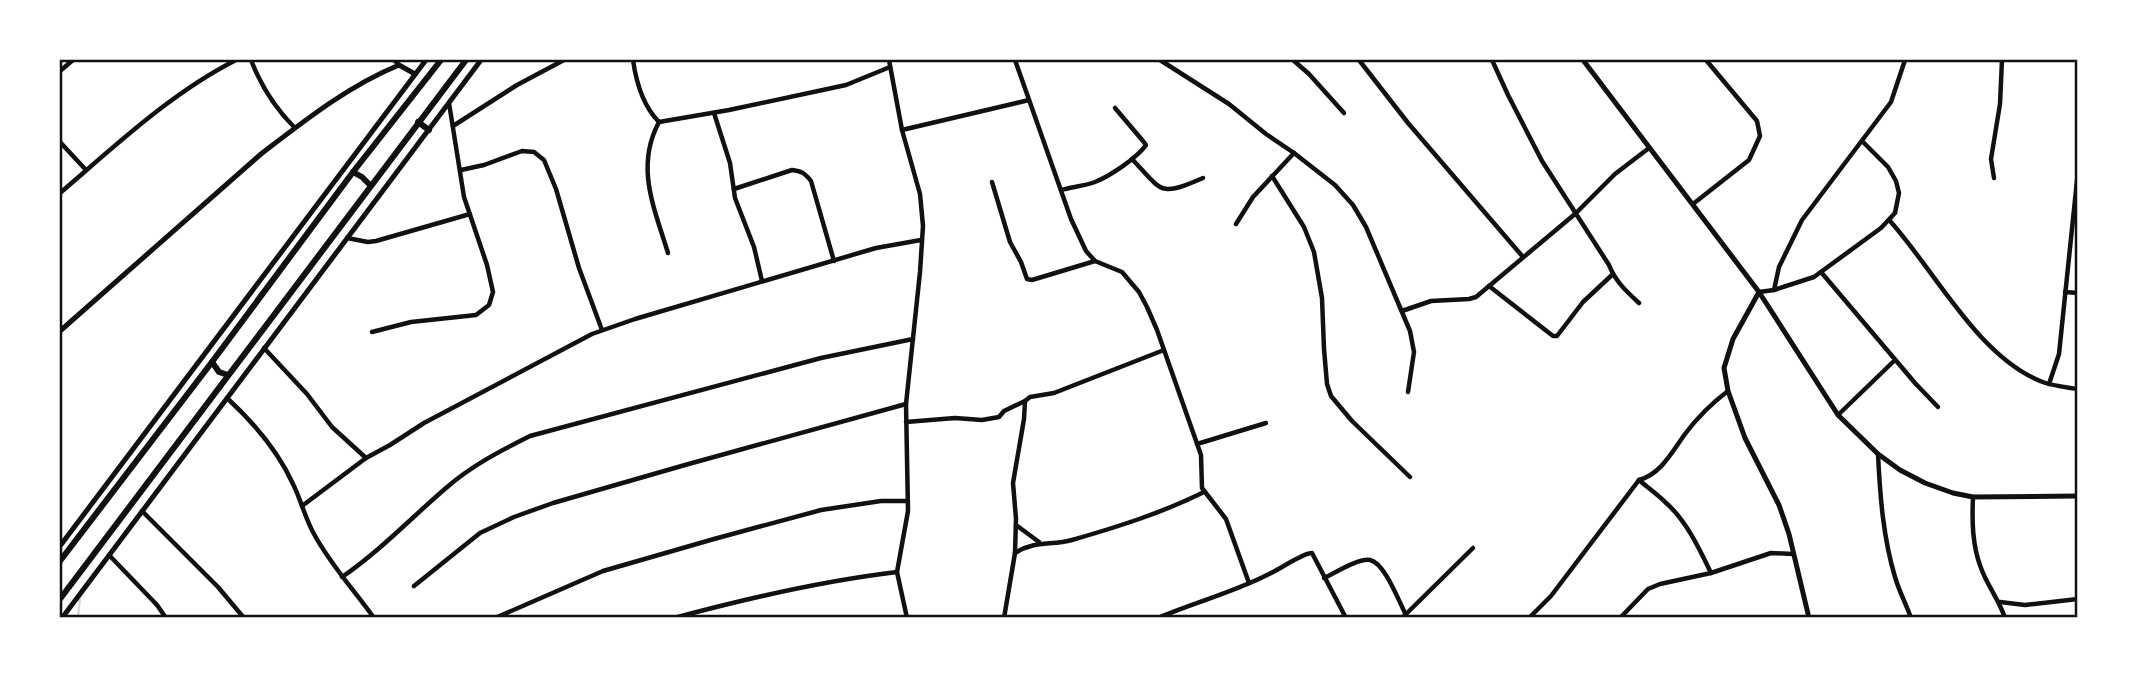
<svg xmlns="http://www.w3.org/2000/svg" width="2137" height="677" viewBox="0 0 2137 677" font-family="'Source Sans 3',sans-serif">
	<rect width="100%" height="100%" fill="#fff"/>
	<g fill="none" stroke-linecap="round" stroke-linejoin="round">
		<g stroke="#d9d9d9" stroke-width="2.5">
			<polyline points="60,527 60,529"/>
			<polyline points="78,618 80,597"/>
		</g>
		<g stroke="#111" stroke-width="4.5">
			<path d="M251,60C261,86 275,108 295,128"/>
			<polyline points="394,60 399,65"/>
			<path d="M633,60C636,81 643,106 659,122L729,110L846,85L890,67"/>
			<polyline points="889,60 902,130 920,194 923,226 920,272 906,404 908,511 897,572 907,618"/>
			<polyline points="1015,60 1071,219 1086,251 1095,261 1122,272 1139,292 1147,307 1157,330 1201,455 1202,488 1226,519 1249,583"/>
			<polyline points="1160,60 1229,104 1266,134 1294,153 1335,185 1353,205 1366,227 1410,331 1414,352 1408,392"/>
			<polyline points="1293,60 1309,74 1344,113"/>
			<polyline points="1359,60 1408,123 1523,257"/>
			<path d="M1492,60L1508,95L1542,161L1609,265C1615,281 1627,292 1639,303"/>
			<polyline points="60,71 73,60"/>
			<polyline points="714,113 730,163 735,198 754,247 762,281"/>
			<path d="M659,122C635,167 654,207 668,253"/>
			<polyline points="453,126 517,85 564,60"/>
			<polyline points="902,130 1029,100"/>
			<polyline points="60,142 86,170"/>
			<path d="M1132,159C1163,192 1159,197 1203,178"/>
			<polyline points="461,170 484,165 522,151 534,152 544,160 556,189 579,268 602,330"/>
			<polyline points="1272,176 1304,227 1314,252 1322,298 1324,349 1327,384 1331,396 1352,421 1410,477"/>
			<polyline points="1994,178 1991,159 2000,104 2002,60"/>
			<polyline points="992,182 1010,242 1021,262 1027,279 1032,280 1095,261"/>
			<path d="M734,189L792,170C801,171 805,173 811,181L834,261"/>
			<path d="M1061,190C1072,187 1084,186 1095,182C1110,176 1137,158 1146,145L1143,141L1115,108"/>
			<path d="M60,193C115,146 171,93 236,60"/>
			<polyline points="1693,204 1749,160 1760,136 1757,121 1706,60"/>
			<path d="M1890,221C1935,271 1977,355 2040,381C2052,386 2065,387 2078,389"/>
			<polyline points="1236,224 1253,197 1294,153"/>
			<polyline points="347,238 368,242 376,241 470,214"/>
			<polyline points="1821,272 1915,383 1938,407"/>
			<polyline points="1489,286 1553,336 1557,336 1583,302 1613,274"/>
			<polyline points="1774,290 1814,277 1881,228 1895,213 1899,193 1896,181 1888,167 1863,142"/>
			<polyline points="1759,292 1774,290 1779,267 1802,220 1891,102 1905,60"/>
			<polyline points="2065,292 2078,293"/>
			<polyline points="1402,311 1431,301 1469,299 1476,297 1575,214 1615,174 1649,148"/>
			<polyline points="372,332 411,322 476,315 489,305 493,292 487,265 464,197 449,103"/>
			<polyline points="264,348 307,394 332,427 366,458"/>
			<polyline points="2049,384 2059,354 2078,171"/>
			<path d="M227,398C253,422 278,451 293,484C301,500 305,518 314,534C330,564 354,590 374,618"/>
			<polyline points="1025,401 1030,397 1054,393 1164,350"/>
			<polyline points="1838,415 1895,360"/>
			<polyline points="906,422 955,418 982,420 999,417 1004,411 1025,401 1024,419 1013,483 1016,519 1015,553 1004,618"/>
			<polyline points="1197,444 1266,423"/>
			<path d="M1878,454C1880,495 1883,537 1895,577C1899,591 1906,604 1911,618"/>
			<path d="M1639,480C1647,487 1657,494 1665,502C1686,520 1699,548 1711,573"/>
			<path d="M1973,497C1972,520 1972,545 1981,568C1987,585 1999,600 2005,618"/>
			<polyline points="302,506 366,458 390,445 424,423 592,334 635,319 876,248 921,240"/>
			<polyline points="142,511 218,587 244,618"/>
			<polyline points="1016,525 1039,542"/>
			<path d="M1015,553C1035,540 1051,546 1072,540C1117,527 1162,513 1204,492"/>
			<polyline points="109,555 157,605 166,618"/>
			<path d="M342,577C380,551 411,518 446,488C471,466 500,451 530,436L821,358L913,339"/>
			<path d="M1324,578C1335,573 1358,558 1370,560C1385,563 1399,602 1406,615"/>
			<polyline points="414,586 480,533 514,517 553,503 685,465 906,404"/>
			<polyline points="2000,602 2025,605 2078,599"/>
			<polyline points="495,618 603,571 714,539 821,510 881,501 908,501"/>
			<path d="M674,618C748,598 822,581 897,572"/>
			<path d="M1158,618C1193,603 1234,592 1267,575C1279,570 1302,553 1312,553L1346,618"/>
			<polyline points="1402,618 1473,548"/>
			<path d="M1529,618L1551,596L1639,480C1661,474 1672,452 1685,434C1697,418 1712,403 1728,391"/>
			<polyline points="1620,618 1648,589 1660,584 1711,573 1771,553 1793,554"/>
		</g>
		<g stroke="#111" stroke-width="5">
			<polyline points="1583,60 1759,292 1838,415 1878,454 1900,470 1925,483 1953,493 1973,497 2078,496"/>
			<polyline points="1759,292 1733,339 1724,368 1728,391 1745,438 1779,505 1789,534 1809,618"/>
			<path d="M60,331L261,154C304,121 348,86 399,65L415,74"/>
			<polyline points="60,546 426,60"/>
			<polyline points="62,618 481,60"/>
		</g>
		<g stroke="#111" stroke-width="6">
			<polyline points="418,122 429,130"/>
			<polyline points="353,172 362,177 370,185"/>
			<polyline points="212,362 219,372 228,375"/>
			<polyline points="60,561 212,362 353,172 441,60"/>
			<polyline points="60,599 466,60"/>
		</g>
	</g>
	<rect width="2137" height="677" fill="none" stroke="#ffffff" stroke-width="122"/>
	<rect x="61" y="61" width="2015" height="555" fill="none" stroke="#111" stroke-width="2.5"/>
</svg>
